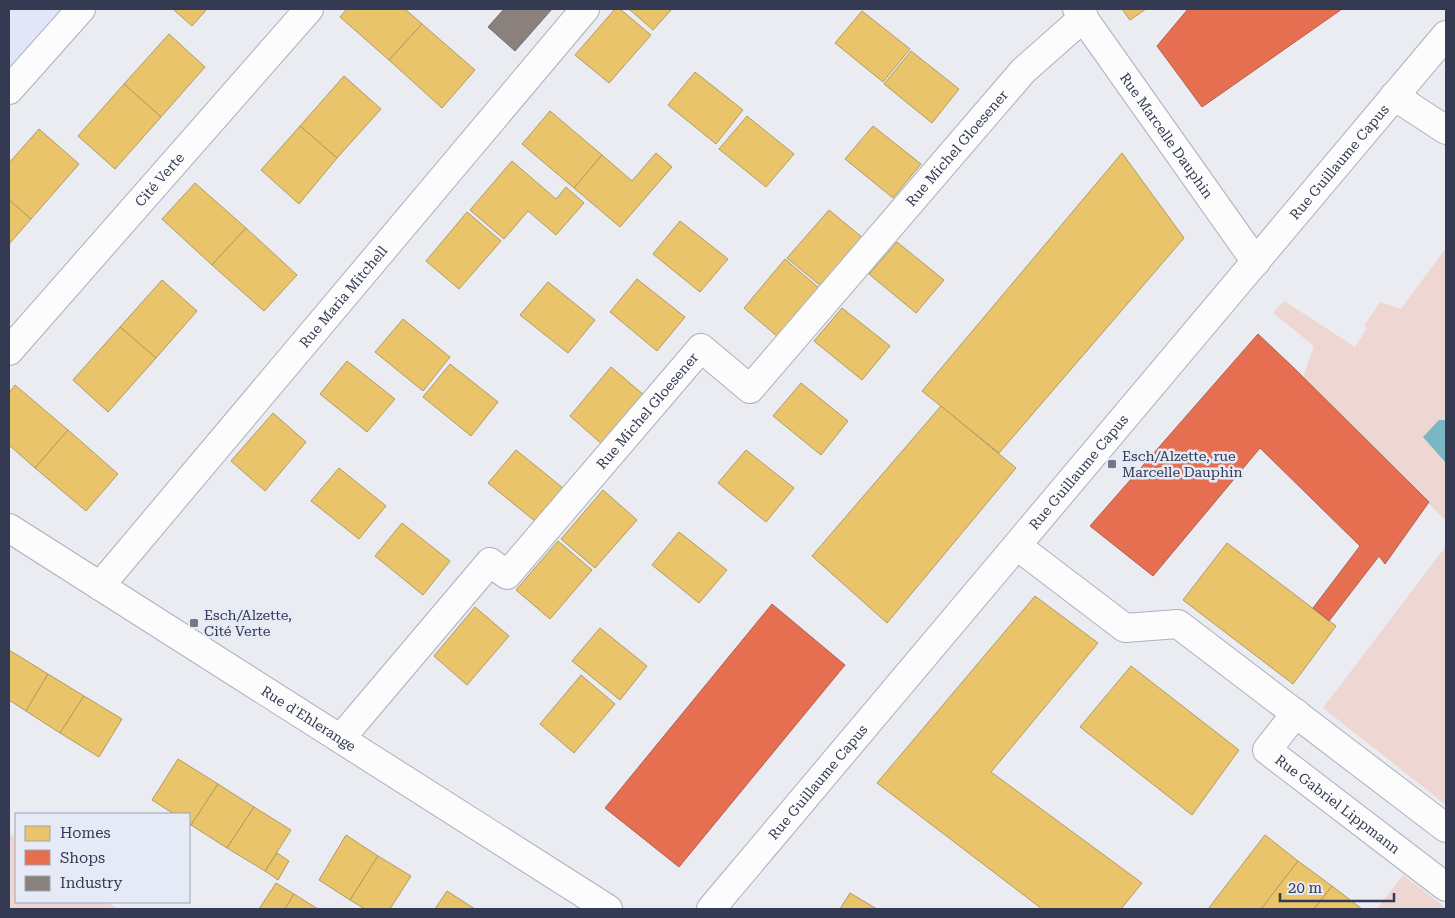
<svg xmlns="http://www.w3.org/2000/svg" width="1455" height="918" viewBox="0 0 1455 918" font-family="'Roboto Serif',serif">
	<rect width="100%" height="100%" fill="#eaecf2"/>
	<polygon fill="#e1e6f8" points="9,9 81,9 9,90"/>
	<g fill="#eed6d3">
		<polygon points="1446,248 1446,521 1303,377 1314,346 1273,313 1284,301 1355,347 1367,328 1364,326 1380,302 1401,309"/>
		<polygon points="1446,546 1446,805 1323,708"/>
		<polygon points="9,833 16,838 16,902 107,902 118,909 9,909"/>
		<polygon points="1403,875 1446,908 1446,909 1377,909"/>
	</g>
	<polygon fill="#79b7c4" points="1439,420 1446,420 1446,463 1423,437"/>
	<g fill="#e9c46a" stroke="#b29b62">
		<polygon points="173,9 207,9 192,26"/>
		<polygon points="347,9 405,9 422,24 389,60 340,17"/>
		<polygon points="615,9 620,9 651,35 609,83 575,55"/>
		<polygon points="629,9 672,9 653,30"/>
		<polygon points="1122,9 1146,9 1130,20"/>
		<polygon points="862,11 910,49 883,82 835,43"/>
		<polygon points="422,24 475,70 442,108 389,60"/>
		<polygon points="169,34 205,67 161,117 124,84"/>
		<polygon points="911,51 959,89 932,123 884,84"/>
		<polygon points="695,72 743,110 716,144 668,105"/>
		<polygon points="344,76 381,109 337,158 300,126"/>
		<polygon points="124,84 161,117 115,169 78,136"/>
		<polygon points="550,111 602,155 574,188 522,144"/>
		<polygon points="747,116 794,154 766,187 719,149"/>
		<polygon points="300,126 337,158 299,204 261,170"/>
		<polygon points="873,126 921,164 893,198 845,159"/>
		<polygon points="39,129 79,164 31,219 9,200 9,163"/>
		<polygon points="656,153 672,167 620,227 574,188 602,155 632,181"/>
		<polygon points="1122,153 1184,238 999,453 922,391"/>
		<polygon points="512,161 556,199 566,187 584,203 556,235 528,211 504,239 470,210"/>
		<polygon points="195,183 246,228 212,265 162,219"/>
		<polygon points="9,200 31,219 9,244"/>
		<polygon points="829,210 863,238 822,287 787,258"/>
		<polygon points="467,212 501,241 459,289 426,261"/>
		<polygon points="680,221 728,259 700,292 653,254"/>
		<polygon points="246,228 297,275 264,311 212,265"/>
		<polygon points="897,242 944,280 916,313 869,274"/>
		<polygon points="785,259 819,288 778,337 744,308"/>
		<polygon points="637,279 685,317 657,351 610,312"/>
		<polygon points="162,280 197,311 156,358 120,327"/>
		<polygon points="548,282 595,320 568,353 520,315"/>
		<polygon points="842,308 890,346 862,380 814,341"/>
		<polygon points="403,319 450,357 423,391 375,352"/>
		<polygon points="120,327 156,358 108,412 73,380"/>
		<polygon points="347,361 395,399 367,432 320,394"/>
		<polygon points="450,364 498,402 471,436 423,397"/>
		<polygon points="611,367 645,396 603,445 570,416"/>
		<polygon points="801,383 848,421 821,455 773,416"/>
		<polygon points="15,385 68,430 35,468 9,445 9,393"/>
		<polygon points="941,406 1016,468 887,623 812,556"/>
		<polygon points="273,413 306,442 265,491 231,461"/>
		<polygon points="68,430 118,474 86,511 35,468"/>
		<polygon points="516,450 563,488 536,522 488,483"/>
		<polygon points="746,450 794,488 766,522 718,483"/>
		<polygon points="339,468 386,506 359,539 311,501"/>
		<polygon points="603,490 637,520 595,568 561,539"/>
		<polygon points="402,523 450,561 423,595 375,556"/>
		<polygon points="679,532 727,570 699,603 652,565"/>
		<polygon points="558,541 592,570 550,619 516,590"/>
		<polygon points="1227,543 1336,626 1293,684 1183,600"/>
		<polygon points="1035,596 1098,643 991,772 1142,883 1121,909 1042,909 877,783"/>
		<polygon points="475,607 509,636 467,685 434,656"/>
		<polygon points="600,628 647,666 620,700 572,661"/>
		<polygon points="9,650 48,674 26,711 9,700"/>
		<polygon points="1131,666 1239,750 1192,815 1080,727"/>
		<polygon points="48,674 84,696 60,733 26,711"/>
		<polygon points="581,675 615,704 574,753 540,724"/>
		<polygon points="84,696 122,719 99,757 60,733"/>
		<polygon points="178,759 218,784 191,825 189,823 189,814 174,814 152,800"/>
		<polygon points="218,784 254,807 227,848 191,825"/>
		<polygon points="254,807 291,830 265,871 227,848"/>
		<polygon points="346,835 378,856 350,900 319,880"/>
		<polygon points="1265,835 1298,861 1261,909 1208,909"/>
		<polygon points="277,853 289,861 278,880 265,871"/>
		<polygon points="378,856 411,876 390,909 365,909 350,900"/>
		<polygon points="1298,861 1332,886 1314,909 1261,909"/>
		<polygon points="276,883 294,894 285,909 259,909"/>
		<polygon points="1332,886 1362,909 1314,909"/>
		<polygon points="447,891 475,909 435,909"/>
		<polygon points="850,893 877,909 840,909"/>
		<polygon points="294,894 318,909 285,909"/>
	</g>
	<g fill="#e76f51" stroke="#b15f51">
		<polygon points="1188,9 1342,9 1202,107 1157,46"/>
		<polygon points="1258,334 1294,368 1429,502 1385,564 1379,556 1329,621 1313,608 1360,546 1260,448 1153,576 1090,526"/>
		<polygon points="772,604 845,665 679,867 605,808"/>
	</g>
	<polygon fill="#8a817c" stroke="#706c6f" points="504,9 552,9 515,51 488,27"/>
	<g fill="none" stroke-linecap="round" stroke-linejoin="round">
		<defs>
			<g id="street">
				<path id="s1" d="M1077,9L1256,262"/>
				<polyline points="1394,96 1446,130"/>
				<path id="s2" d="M9,351L309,9"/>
				<path id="s3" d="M9,528L608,909"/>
				<polyline points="1017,546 1125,628 1178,624 1446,828"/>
				<path id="s4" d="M100,586L585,9"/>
				<path id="s5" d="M1296,713L1267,750L1446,887"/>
				<path id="s6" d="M341,738L490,562L507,575L701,348L750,389L1023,71L1084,17"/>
				<path id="s7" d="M711,909L1446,35"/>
			</g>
			<polyline id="secondary" points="9,90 81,9"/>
		</defs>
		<use href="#street" stroke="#acb0bd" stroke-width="30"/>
		<use href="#secondary" stroke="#acb0bd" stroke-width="30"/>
		<use href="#street" stroke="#fcfcfd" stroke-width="28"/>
		<use href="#secondary" stroke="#fcfcfd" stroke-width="28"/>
	</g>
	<g fill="#737889" stroke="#e6eaf6" stroke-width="2">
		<rect x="1107" y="459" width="10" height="10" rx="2.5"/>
		<rect x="189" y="618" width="10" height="10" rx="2.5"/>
	</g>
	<g text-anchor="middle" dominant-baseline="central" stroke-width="5" stroke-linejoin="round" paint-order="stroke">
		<g font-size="14" fill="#333a51" stroke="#e6eaf6">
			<text stroke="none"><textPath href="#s1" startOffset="155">Rue Marcelle Dauphin</textPath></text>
			<text stroke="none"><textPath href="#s6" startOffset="932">Rue Michel Gloesener</textPath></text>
			<text stroke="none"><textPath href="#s7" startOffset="976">Rue Guillaume Capus</textPath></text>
			<text stroke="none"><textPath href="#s2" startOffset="228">Cité Verte</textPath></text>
			<text stroke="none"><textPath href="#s4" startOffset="378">Rue Maria Mitchell</textPath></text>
			<text stroke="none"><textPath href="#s6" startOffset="468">Rue Michel Gloesener</textPath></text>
			<text stroke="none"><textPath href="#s7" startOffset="571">Rue Guillaume Capus</textPath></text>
			<text stroke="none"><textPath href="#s3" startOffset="355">Rue d'Ehlerange</textPath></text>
			<text stroke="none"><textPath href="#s7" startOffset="166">Rue Guillaume Capus</textPath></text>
			<text stroke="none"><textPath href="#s5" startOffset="136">Rue Gabriel Lippmann</textPath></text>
		</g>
		<g font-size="14" fill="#333a51" stroke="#e6eaf6" text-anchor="start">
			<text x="1122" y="456">Esch/Alzette, rue<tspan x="1122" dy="16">Marcelle Dauphin</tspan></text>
			<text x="204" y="615">Esch/Alzette,<tspan x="204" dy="16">Cité Verte</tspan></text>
		</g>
	</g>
	<rect width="1455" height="918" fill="none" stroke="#333a51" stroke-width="20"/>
	<rect x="15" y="813" width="175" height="90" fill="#e6eaf6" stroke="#9ea4b4"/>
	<rect x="25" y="826" width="25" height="15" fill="#e9c46a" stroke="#9ea4b4"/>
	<text x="60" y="838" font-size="15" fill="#333a51">Homes</text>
	<rect x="25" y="850" width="25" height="15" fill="#e76f51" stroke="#9ea4b4"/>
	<text x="60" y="863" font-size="15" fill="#333a51">Shops</text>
	<rect x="25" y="876" width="25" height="15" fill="#8a817c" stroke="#9ea4b4"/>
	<text x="60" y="888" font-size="15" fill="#333a51">Industry</text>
	<path d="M1280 893v8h114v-8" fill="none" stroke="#333a51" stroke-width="2.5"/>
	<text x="1288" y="893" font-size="15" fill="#333a51" stroke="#e6eaf6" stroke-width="4" paint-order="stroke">20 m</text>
</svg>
